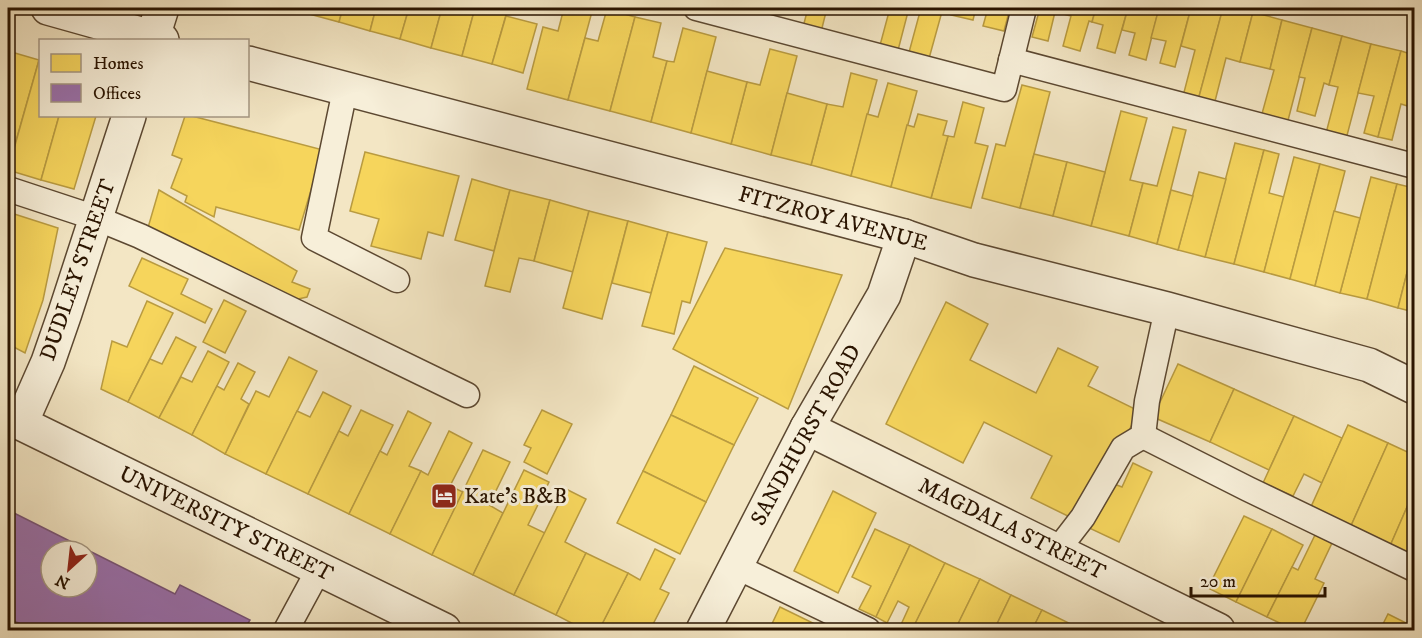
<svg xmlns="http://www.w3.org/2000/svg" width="1422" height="638" viewBox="0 0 1422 638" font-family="'IM FELL DW Pica',serif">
	<rect width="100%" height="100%" fill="#f3e6c4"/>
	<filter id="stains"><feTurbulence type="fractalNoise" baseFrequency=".00333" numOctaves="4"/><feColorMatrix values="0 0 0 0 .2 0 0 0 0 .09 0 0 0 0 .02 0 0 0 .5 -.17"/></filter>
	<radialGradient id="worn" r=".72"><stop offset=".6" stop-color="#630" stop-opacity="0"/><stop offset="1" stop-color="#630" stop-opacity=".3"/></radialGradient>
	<g fill="#f6d55c" stroke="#b99b40" stroke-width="1.5">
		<polygon points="283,8 310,8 309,14"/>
		<polygon points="310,8 343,8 339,22 309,14"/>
		<polygon points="343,8 376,8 370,31 339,22"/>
		<polygon points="376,8 409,8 400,39 370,31"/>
		<polygon points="409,8 442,8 431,48 400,39"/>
		<polygon points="442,8 475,8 462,56 431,48"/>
		<polygon points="475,8 488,11 488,8 508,8 492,64 462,56"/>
		<polygon points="564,8 593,8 568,100 527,89 543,27 558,31"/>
		<polygon points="808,8 827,8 820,36 802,31"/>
		<polygon points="890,8 909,8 897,54 879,49"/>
		<polygon points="921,8 943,8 928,62 908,56"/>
		<polygon points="953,8 976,8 973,20 951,15"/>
		<polygon points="988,8 1010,8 1004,31 983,26"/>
		<polygon points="1037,8 1064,8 1063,14 1055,12 1048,41 1032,37 1040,8"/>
		<polygon points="1064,8 1096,8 1092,22 1089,21 1080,51 1063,46 1071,16 1063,14"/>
		<polygon points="1096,8 1128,8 1115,53 1097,48 1103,25 1092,22"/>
		<polygon points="1128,8 1159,8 1146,60 1129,55 1135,33 1122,30"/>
		<polygon points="1159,8 1191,8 1175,67 1160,63 1166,41 1151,38"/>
		<polygon points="1191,8 1223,8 1197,104 1182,100 1195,50 1181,46"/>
		<polygon points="1223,8 1235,8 1253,12 1240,62 1226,58 1213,109 1197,104"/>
		<polygon points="607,9 635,17 610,111 568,100 585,38 598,41"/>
		<polygon points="1253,12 1282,20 1270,69 1240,62"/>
		<polygon points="506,16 537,24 523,73 492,64"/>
		<polygon points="635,17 661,23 653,57 667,61 651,122 610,111"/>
		<polygon points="1282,20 1312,28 1286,128 1260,121 1274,70 1270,69"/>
		<polygon points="683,28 716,37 691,133 651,122 667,61 674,62"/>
		<polygon points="1312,28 1342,36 1329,85 1324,83 1315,116 1297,111 1305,78 1299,77"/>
		<polygon points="1342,36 1371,44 1345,143 1325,137 1338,87 1329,85"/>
		<polygon points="1371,44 1401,51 1378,137 1364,133 1374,96 1358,93"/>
		<polygon points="770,49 797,56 771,155 731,144 747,82 760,85"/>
		<polygon points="8,51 39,60 8,169"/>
		<polygon points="1401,51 1414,55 1414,108 1401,104 1392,140 1378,137"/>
		<polygon points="39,60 40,61 40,116 59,116 41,180 8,170"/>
		<polygon points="707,71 747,82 731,144 691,133"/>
		<polygon points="851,73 877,80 851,176 811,165 827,104 843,107"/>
		<polygon points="888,83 917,91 891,187 851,176 867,114 878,117"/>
		<polygon points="1022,85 1050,92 1020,208 982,198 996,144 1005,146"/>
		<polygon points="787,93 827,104 811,165 771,155"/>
		<polygon points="963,102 984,108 975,143 988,146 971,208 931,198 948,136 954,137"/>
		<polygon points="1121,111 1147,118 1130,180 1143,183 1129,236 1091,226"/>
		<polygon points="918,114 947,121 943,135 948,136 931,198 891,187 907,125 914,127"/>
		<polygon points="59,116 96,116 74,189 41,180"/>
		<polygon points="185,116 192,116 323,150 299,230 216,207 214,217 185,202 187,196 171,188 182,159 172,155"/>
		<polygon points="1414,119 1414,150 1407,147"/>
		<polygon points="1173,127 1186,130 1157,244 1129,236 1143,183 1157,186"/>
		<polygon points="1235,143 1264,150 1234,264 1205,257"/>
		<polygon points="1264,150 1279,154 1269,193 1284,197 1264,272 1234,264"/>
		<polygon points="365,152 459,176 443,236 428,232 421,259 371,246 379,219 350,211"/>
		<polygon points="1034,154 1067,162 1053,216 1020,208"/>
		<polygon points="1294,157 1320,164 1290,279 1264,272"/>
		<polygon points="1067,162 1105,172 1091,226 1053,216"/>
		<polygon points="1320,164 1345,171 1315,286 1290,279"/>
		<polygon points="1199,172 1226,179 1205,257 1178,250"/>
		<polygon points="1371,177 1397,184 1367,299 1340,293"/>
		<polygon points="472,179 510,190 494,251 455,240"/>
		<polygon points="1397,184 1414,188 1414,245 1398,308 1367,299"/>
		<polygon points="159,190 297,271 292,282 310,289 307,297 289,301 147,231"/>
		<polygon points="510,190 550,200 534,261 519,258 510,292 485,286"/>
		<polygon points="1171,190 1193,196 1178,250 1157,244"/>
		<polygon points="550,200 589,211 573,272 534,261"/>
		<polygon points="589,211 628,221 602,319 563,308"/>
		<polygon points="1334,211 1360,218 1340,293 1315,286"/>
		<polygon points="8,212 58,228 43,300 25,353 8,344"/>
		<polygon points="628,221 668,232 651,293 612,283"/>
		<polygon points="668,232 707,242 690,303 682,301 674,334 642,326"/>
		<polygon points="725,248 842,275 788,409 673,349"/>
		<polygon points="1413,249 1414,250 1414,312 1398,308"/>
		<polygon points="142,258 188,279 181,294 212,309 205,323 129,286"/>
		<polygon points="224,300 246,311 225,353 203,342"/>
		<polygon points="147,301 173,313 128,402 101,389 112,341 127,347"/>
		<polygon points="946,302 988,324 970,360 1036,393 1058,348 1098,367 1088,386 1139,411 1122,444 1078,521 1031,498 1052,456 984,422 963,463 886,424"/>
		<polygon points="176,337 196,347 159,418 128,402 150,359 162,364"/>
		<polygon points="208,351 229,362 192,435 159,418 181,377 192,382"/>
		<polygon points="289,357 317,371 266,474 225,454 256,391 269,397"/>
		<polygon points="238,363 255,372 241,399 249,404 225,454 192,435 217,386 224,390"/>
		<polygon points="1178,364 1234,389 1210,442 1153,417"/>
		<polygon points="694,366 758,398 734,445 671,415"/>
		<polygon points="1234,389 1294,416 1269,470 1210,442"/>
		<polygon points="323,392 351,406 308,494 266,474 297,411 310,417"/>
		<polygon points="361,410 393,425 349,514 308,494 339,431 348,436"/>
		<polygon points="542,410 572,424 547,474 524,462 531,448 524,445"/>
		<polygon points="408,411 431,423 409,466 421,471 390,534 349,514 380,451 387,455"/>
		<polygon points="671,415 734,445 706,502 643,471"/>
		<polygon points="1294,416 1342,438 1322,483 1304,474 1293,496 1263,483"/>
		<polygon points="1348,425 1388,443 1350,528 1310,509"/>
		<polygon points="449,431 472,443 450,486 463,492 432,555 390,534 421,471 428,475"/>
		<polygon points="1388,443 1414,455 1414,491 1390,546 1350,528"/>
		<polygon points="483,450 510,462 489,505 503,513 473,575 432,555"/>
		<polygon points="1133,463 1152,472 1119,542 1087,527 1109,482 1122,487"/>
		<polygon points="524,470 549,482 528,525 545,533 514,595 473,575"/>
		<polygon points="643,471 706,502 680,554 617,523"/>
		<polygon points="566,489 586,499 565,542 586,553 556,615 514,595"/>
		<polygon points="833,491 876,513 838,593 794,571"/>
		<polygon points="1414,491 1414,557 1390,546"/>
		<polygon points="1244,516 1272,529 1236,602 1208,588"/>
		<polygon points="875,529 910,545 876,617 859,609 871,586 852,577"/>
		<polygon points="1272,529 1303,545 1267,617 1236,602"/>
		<polygon points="1315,535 1332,543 1315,579 1324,583 1301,630 1294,630 1267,617 1292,567 1298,570"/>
		<polygon points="910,545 945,563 912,630 903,630 899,629 909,607 898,601 887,623 876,617"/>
		<polygon points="655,549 675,559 660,589 669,593 650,630 599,630 628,573 640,580"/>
		<polygon points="586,553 628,573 599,630 585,630 556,615"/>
		<polygon points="945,563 980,579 955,630 912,630"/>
		<polygon points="980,579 1011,595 994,630 955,630"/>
		<polygon points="1011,595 1042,610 1032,630 994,630"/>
		<polygon points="780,607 817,625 814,630 769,630"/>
		<polygon points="1042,610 1073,625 1071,630 1032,630"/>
		<polygon points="1388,614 1414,627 1414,630 1380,630"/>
	</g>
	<path fill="#9970ab" stroke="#785478" stroke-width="1.5" fill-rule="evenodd" d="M8,510L175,594L180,585L250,620L244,630H33L8,618ZM51,551H87V587H51Z"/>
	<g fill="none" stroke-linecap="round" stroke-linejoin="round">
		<defs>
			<g id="service">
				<polyline points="696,8 1004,89 1024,8"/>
				<polyline points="1011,60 1414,166"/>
				<polyline points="345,90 314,238 397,280"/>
				<polyline points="8,189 96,218 140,236 467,395"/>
				<polyline points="1143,436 1248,489 1414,569"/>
				<polyline points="1056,552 1083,517 1123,448 1143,436 1147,401 1167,309"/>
				<polyline points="735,566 868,630"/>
				<polyline points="286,630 319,569"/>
			</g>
			<g id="minor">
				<polyline points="48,8 162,40"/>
				<polyline points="152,40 162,8"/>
				<polyline points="248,63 904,236 974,260 1167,309 1369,365 1414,387"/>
				<polyline points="21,423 48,362 65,313 129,116"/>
				<polyline points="807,428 1218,630"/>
				<polyline points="703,630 807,428 884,295 904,236"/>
			</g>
			<polyline id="tertiary" points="8,417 444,630"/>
		</defs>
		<use href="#service" stroke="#5c4831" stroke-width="27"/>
		<use href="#minor" stroke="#5c4831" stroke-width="36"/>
		<use href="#tertiary" stroke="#5c4831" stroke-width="36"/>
		<use href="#service" stroke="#f7efd9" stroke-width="24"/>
		<use href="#minor" stroke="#f7efd9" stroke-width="33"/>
		<use href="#tertiary" stroke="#f7efd9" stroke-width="33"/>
	</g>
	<defs>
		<symbol id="hotel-square" viewBox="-11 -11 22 22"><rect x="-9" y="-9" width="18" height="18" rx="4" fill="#8f2418" stroke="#f7efd9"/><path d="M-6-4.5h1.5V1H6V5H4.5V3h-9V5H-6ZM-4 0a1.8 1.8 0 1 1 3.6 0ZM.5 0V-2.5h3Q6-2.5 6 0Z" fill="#fff"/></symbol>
	</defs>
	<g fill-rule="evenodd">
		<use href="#hotel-square" x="429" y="481" width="30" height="30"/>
	</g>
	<g text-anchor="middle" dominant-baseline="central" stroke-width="6" stroke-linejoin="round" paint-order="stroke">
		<g font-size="22" fill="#2a1400" stroke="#f7efd9">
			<text transform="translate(833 219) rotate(15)">FITZROY AVENUE</text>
			<text transform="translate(78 270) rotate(-71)">DUDLEY STREET</text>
			<text transform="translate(806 435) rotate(-61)">SANDHURST ROAD</text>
			<text transform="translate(226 524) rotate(26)">UNIVERSITY STREET</text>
			<text transform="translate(1012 529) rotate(26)">MAGDALA STREET</text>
		</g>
		<g font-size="22" fill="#2a1400" stroke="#f7efd9" text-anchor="start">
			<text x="464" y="496">Kate's B&amp;B</text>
		</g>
	</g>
	<rect width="1422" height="638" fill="none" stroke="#f3e6c4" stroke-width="30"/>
	<rect x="9" y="9" width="1404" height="620" fill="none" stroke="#2a1400" stroke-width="3"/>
	<rect x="15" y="15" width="1392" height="608" fill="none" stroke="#2a1400" stroke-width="1.5"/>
	<rect x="39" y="39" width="210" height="78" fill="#f7efd9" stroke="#a59782" stroke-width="1.5"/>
	<rect x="51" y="54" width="30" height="18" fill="#f6d55c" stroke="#a59782" stroke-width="1.5"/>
	<text x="93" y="69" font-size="18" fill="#2a1400">Homes</text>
	<rect x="51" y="84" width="30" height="18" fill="#9970ab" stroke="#a59782" stroke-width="1.5"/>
	<text x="93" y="99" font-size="18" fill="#2a1400">Offices</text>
	<g transform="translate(69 569) rotate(207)"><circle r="28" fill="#f7efd9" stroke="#a59782" stroke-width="1.5"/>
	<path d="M0-4.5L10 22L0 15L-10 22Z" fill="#8f2418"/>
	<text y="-9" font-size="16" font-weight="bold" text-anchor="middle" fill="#2a1400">N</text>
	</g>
	<path d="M1191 587v9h134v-9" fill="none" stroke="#2a1400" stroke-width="3"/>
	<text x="1200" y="587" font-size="18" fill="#2a1400" stroke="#f7efd9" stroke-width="4.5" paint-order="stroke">20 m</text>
	<rect width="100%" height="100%" filter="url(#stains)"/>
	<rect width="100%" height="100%" fill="url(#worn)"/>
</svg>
